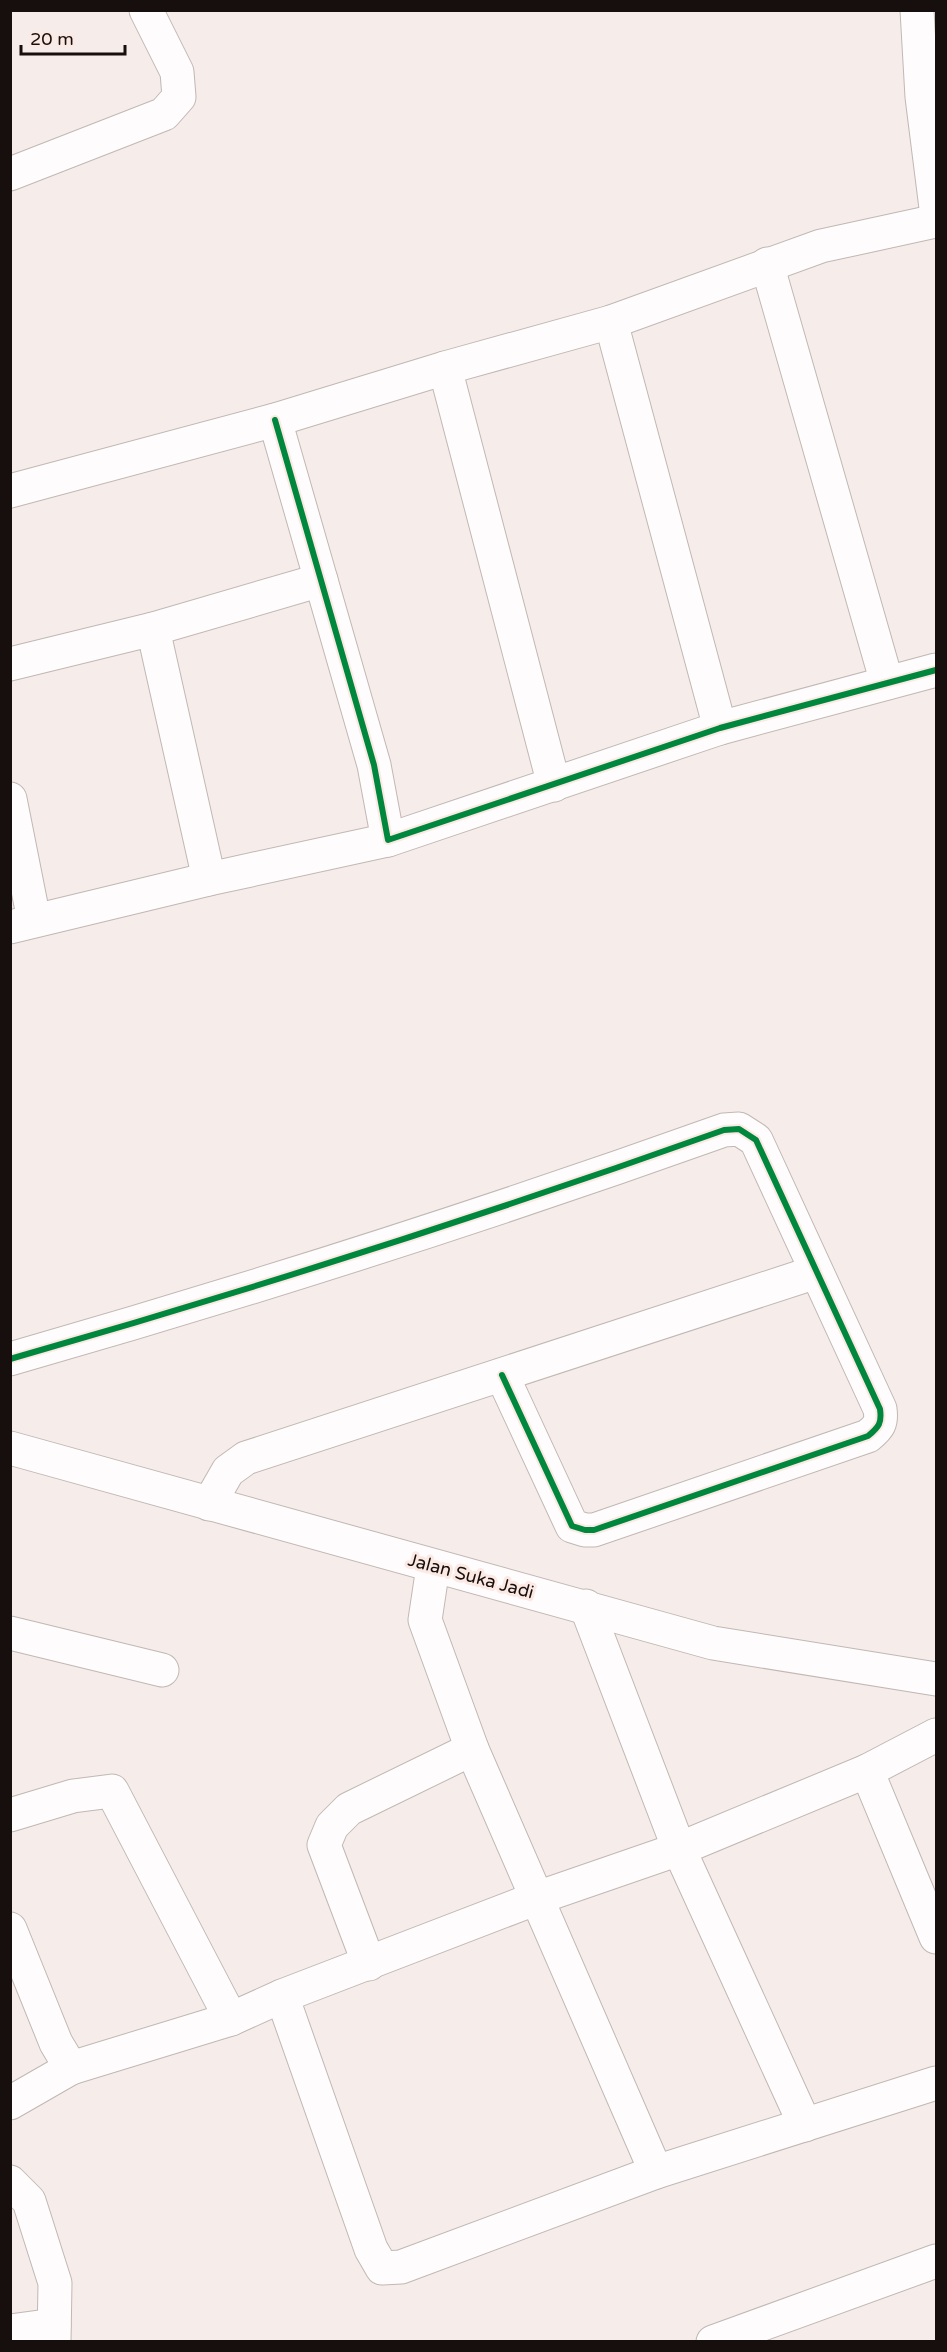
<svg xmlns="http://www.w3.org/2000/svg" width="947" height="2352" viewBox="0 0 947 2352" font-family="'Varela Round',sans-serif">
	<rect width="100%" height="100%" fill="#f6ece9"/>
	<g fill="none" stroke-linecap="round" stroke-linejoin="round">
		<defs>
			<g id="street">
				<polyline points="917,10 922,97 936,208"/>
				<polyline points="10,174 164,114 179,97 177,72 146,10"/>
				<polyline points="767,264 887,683"/>
				<polyline points="611,322 720,728"/>
				<polyline points="445,368 554,785"/>
				<polyline points="275,420 374,765 388,840 720,728 936,670"/>
				<polyline points="10,491 275,420 445,368 611,322 821,246 936,221"/>
				<polyline points="153,629 209,879"/>
				<polyline points="10,664 153,629 321,580"/>
				<polyline points="10,799 34,920"/>
				<polyline points="10,927 209,879 388,840"/>
				<path d="M10,1359C251,1290 489,1214 724,1130L739,1129L756,1140L880,1409C882,1423 879,1427 868,1436L594,1530H585L572,1526L502,1375"/>
				<polyline points="10,1448 713,1643 936,1679"/>
				<polyline points="209,1504 228,1471 246,1458 816,1272"/>
				<polyline points="433,1567 425,1620 472,1749 656,2172 936,2083"/>
				<polyline points="586,1606 679,1849 805,2125"/>
				<polyline points="10,1633 162,1670"/>
				<polyline points="867,1771 936,1937"/>
				<polyline points="10,1815 73,1796 112,1791 231,2019"/>
				<polyline points="10,1929 56,2043 71,2068"/>
				<polyline points="369,1964 324,1845 332,1826 349,1809 472,1749"/>
				<polyline points="282,1996 371,2249 382,2268 401,2267 656,2172"/>
				<polyline points="10,2103 71,2068 231,2019 282,1996 537,1898 679,1849 867,1771 936,1735"/>
				<polyline points="10,2182 29,2201 55,2283 54,2342"/>
				<polyline points="10,2331 54,2325"/>
				<polyline points="713,2342 936,2261"/>
			</g>
		</defs>
		<use href="#street" stroke="#c0b8b5" stroke-width="35"/>
		<use href="#street" stroke="#fefcfc" stroke-width="33"/>
		<defs>
			<g id="cycleway">
				<polyline points="275,420 374,765 388,840 720,728 936,670"/>
				<path d="M10,1359C251,1290 489,1214 724,1130L739,1129L756,1140L880,1409C882,1423 879,1427 868,1436L594,1530H585L572,1526L502,1375"/>
			</g>
		</defs>
		<use href="#cycleway" stroke="#fce9e3" stroke-width="10"/>
		<use href="#cycleway" stroke="#00873e" stroke-width="6"/>
	</g>
	<g text-anchor="middle" dominant-baseline="central" stroke-width="6" stroke-linejoin="round" paint-order="stroke">
		<g font-size="18" fill="#160f0d" stroke="#fce9e3">
			<text transform="translate(471 1576) rotate(15)">Jalan Suka Jadi</text>
		</g>
	</g>
	<rect width="947" height="2352" fill="none" stroke="#160f0d" stroke-width="24"/>
	<path d="M21 45v9h104v-9" fill="none" stroke="#160f0d" stroke-width="3"/>
	<text x="30" y="45" font-size="18" fill="#160f0d" stroke="#fce9e3" stroke-width="4.5" paint-order="stroke">20 m</text>
</svg>
